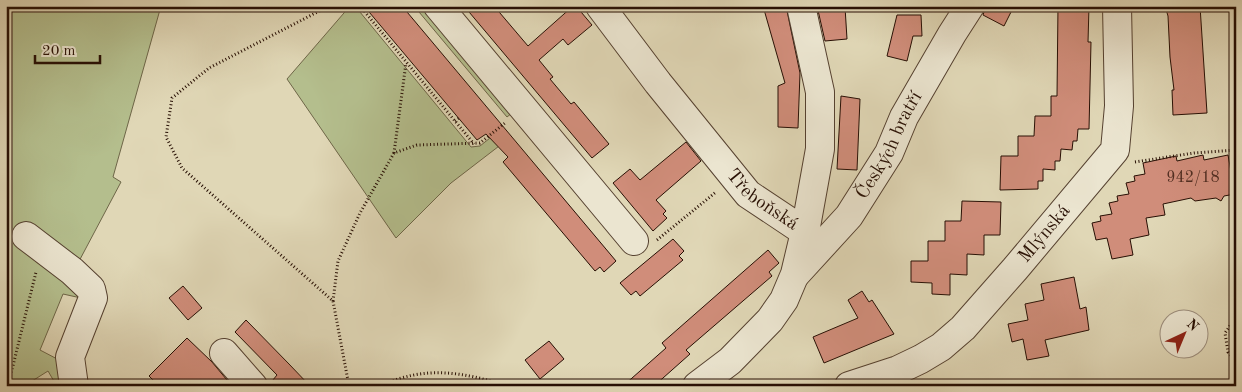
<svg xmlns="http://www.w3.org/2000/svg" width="1242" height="392" viewBox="0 0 1242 392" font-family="'Old Standard TT',serif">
	<rect width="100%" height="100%" fill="#e0d7b6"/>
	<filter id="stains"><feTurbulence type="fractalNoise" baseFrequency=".004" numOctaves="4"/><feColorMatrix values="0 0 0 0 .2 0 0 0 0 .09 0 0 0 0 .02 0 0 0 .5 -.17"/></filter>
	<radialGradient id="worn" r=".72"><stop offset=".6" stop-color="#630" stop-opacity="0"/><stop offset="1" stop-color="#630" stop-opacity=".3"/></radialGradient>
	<g fill="#b4be8d" stroke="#6e6648">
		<polygon points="6,6 161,6 113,177 121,182 77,265 81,298 63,294 40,350 61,361 64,382 59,385 55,383 48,371 29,383 30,386 6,386"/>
		<polygon points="350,6 355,6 471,147 480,146 495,134 503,143 451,183 396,238 287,79"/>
		<polygon points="414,6 425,6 512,113 507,117"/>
	</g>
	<g fill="#d08d7a" stroke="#270f04">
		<polygon points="364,6 402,6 616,261 604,272 600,267 595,271 503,162 508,157 486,134 477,140"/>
		<polygon points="464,6 494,6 528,46 573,6 576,6 592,25 568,45 563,39 539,60 553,77 550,79 571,104 574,102 609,144 592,158"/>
		<polygon points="763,6 786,6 800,73 798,128 778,127 778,86 785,83"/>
		<polygon points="817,6 845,7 847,39 825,41"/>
		<polygon points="986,6 1014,6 1004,26 983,15"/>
		<polygon points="1058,6 1089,6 1088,42 1091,42 1089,129 1078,129 1077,141 1073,141 1072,150 1061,149 1060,161 1055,161 1055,170 1043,169 1043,181 1038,181 1038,189 1000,190 1001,156 1018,156 1018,136 1034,136 1035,116 1051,116 1051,96 1057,96"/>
		<polygon points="1165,6 1200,6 1207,113 1173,115 1172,90 1174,90 1170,57 1168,16"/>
		<polygon points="897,15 921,15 922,36 913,36 907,61 887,56"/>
		<polygon points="841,96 860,99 857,170 837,169"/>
		<polygon points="686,142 701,161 656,200 666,211 663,214 667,218 653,231 613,183 630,169 640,180"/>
		<polygon points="1203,155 1204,160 1228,155 1235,194 1224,196 1221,201 1216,198 1195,201 1191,198 1163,204 1165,215 1146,218 1149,235 1130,239 1133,255 1112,259 1107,238 1096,240 1092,223 1101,221 1100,216 1112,214 1109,203 1118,201 1117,196 1129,194 1126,183 1135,181 1134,176 1145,174 1143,163 1176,156 1177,161"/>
		<polygon points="962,201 1001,202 1000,235 984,235 984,255 967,254 967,275 950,274 950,295 932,294 932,283 911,282 911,261 928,261 928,241 945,241 945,221 961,221"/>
		<polygon points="673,239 684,251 679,256 683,260 640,296 636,291 631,295 620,283"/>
		<polygon points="768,250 779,263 769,272 772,276 686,350 690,354 654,386 623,386 666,348 662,343"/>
		<polygon points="1074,277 1080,309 1086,307 1089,330 1045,340 1049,356 1027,360 1023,339 1012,342 1008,324 1028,320 1025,304 1044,300 1041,284"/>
		<polygon points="183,286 202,308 188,320 169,298"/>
		<polygon points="862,291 869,302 872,300 894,334 824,363 813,337 858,318 848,300"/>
		<polygon points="246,320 289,364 310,386 268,386 277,375 235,332"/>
		<polygon points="187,338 212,362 232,386 159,386 149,376"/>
		<polygon points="549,341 564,359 540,379 525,360"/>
	</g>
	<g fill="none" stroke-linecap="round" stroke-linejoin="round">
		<defs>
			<g id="minor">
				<polyline points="438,6 634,241"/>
				<path id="s1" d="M600,6L658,83L748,194L805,232"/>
				<polyline points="26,236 72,271 91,289 93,298 70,357 74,386"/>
				<path id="s2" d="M796,274L849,216L889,153L904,117L952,34L970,6"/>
				<polyline points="224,353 253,386"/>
				<polyline points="697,386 730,361 770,320 784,300 795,274 805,232 820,149 820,92 801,6"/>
				<path id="s3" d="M849,386L898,370L921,359L941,347L963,328L1015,269L1115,150L1119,106L1117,6"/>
			</g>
		</defs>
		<use href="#minor" stroke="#554130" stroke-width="30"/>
		<g stroke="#270f04" stroke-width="3" stroke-dasharray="1 2.5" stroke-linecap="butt">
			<polyline points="329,6 209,68 172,98 166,137 182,168 333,301 349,386"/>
			<polyline points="360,6 474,144"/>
			<polyline points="455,121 459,118"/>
			<polyline points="394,153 406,63"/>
			<polyline points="1135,162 1194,153 1236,150"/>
			<polyline points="657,240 716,192"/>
			<polyline points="333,301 338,261 360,213 394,153 417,145 480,143 505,123"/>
			<polyline points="1236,317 1225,333 1228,352 1236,361"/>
			<polyline points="8,386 36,272"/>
			<path d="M380,386C426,365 462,372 508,386"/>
			<polyline points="812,386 825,381"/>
		</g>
		<use href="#minor" stroke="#ebe5d0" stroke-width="28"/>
	</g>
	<g text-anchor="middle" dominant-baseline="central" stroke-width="4" stroke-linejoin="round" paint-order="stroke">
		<g font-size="16" fill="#512e22">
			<text x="1193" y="178">942/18</text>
		</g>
		<g font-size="19" fill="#270f04" stroke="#ebe5d0">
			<text stroke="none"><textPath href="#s2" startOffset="160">Českých bratří</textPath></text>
			<text stroke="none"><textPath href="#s1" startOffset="254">Třeboňská</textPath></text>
			<text stroke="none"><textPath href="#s3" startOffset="254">Mlýnská</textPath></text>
		</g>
	</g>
	<rect width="1242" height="392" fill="none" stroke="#e0d7b6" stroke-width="25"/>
	<rect x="8" y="8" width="1227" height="377" fill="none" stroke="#270f04" stroke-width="2.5"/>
	<rect x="12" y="12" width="1217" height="367" fill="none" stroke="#270f04"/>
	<g transform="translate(1184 334) rotate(44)"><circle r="24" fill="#ebe5d0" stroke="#9d8f7e"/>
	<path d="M0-4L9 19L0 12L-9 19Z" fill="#8f2418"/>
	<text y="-8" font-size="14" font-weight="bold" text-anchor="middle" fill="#270f04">N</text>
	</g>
	<path d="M35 55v8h65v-8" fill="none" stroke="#270f04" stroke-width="2.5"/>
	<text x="42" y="55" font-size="15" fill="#270f04" stroke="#ebe5d0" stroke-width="4" paint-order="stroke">20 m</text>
	<rect width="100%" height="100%" filter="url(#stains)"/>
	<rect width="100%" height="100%" fill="url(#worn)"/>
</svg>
